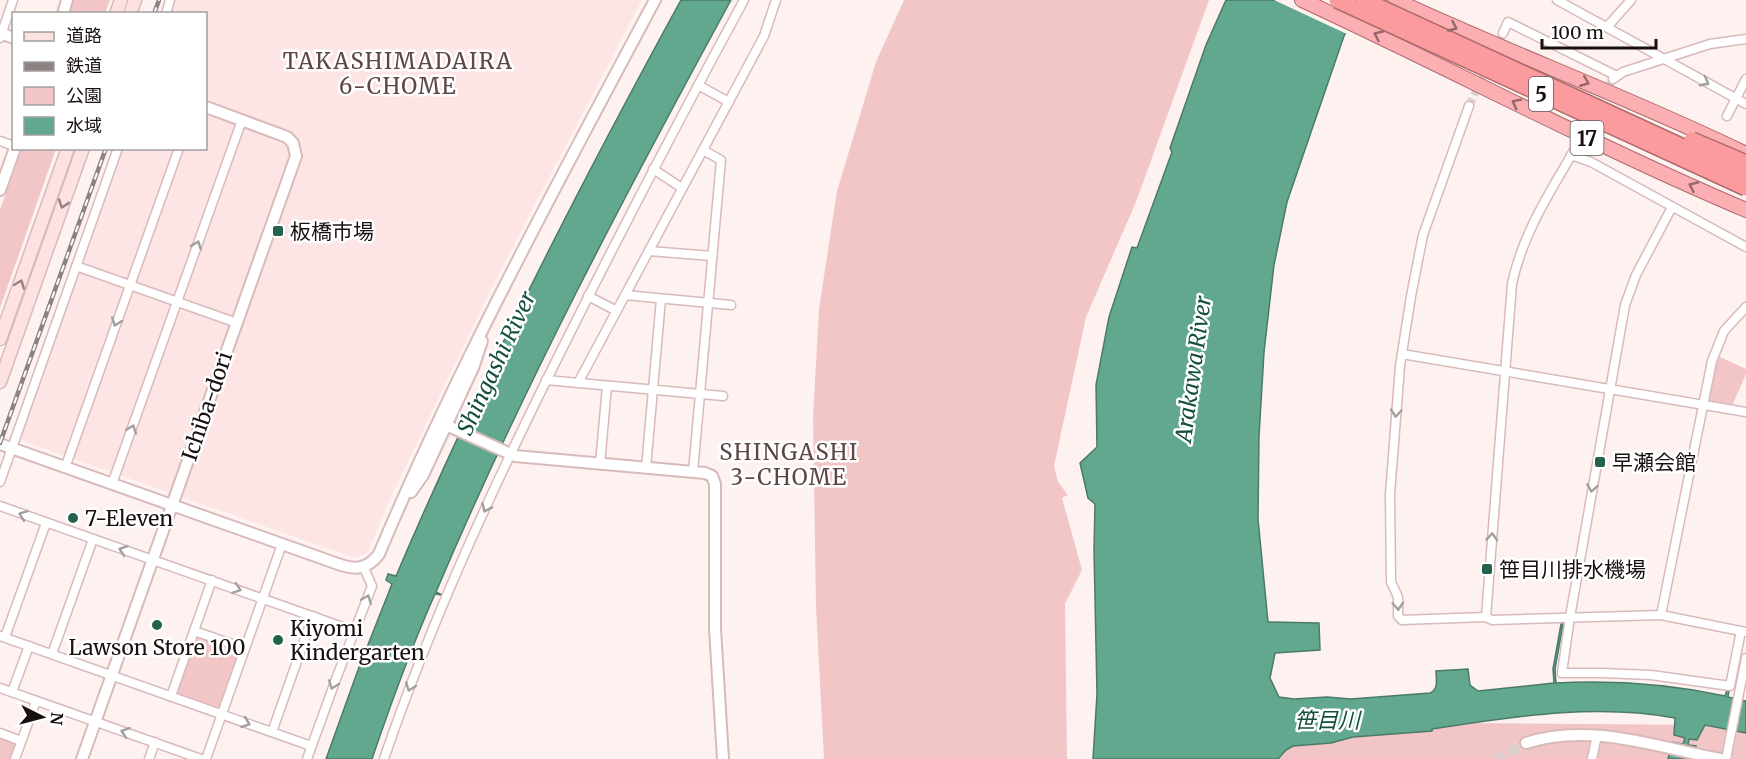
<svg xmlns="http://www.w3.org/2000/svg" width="1746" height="759" viewBox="0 0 1746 759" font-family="Merriweather,'Noto Sans JP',serif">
	<rect width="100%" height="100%" fill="#fef2f1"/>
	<polygon fill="#fde5e5" points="176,0 642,0 495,281 387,505 368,552 355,558 23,441 21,437 123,149 206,148 206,14 171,13"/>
	<g fill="#f2c6c6">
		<polygon points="73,0 110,0 105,13 68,14"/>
		<polygon points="904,0 1209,0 1136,202 1086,317 1054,466 1058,482 1068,495 1062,498 1082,570 1065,604 1067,759 824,759 816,607 813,417 819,309 837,191 876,62"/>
		<polygon points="22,149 56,149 0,308 0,210"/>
		<polygon points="1718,356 1746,369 1746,374 1732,406 1707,401"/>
		<polygon points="199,635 238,649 240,652 220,707 216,709 178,695 176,691 196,637"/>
		<polygon points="1746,718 1746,759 1212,759 1215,721 1704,725"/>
		<polygon points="0,736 15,741 16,745 11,759 0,759"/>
	</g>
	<g fill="#61a88f" stroke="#4b7a69" stroke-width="1.5">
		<path d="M681,0H731C626,193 522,389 436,592L442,595L435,594C411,648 391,703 372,759H326L358,670L392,584L386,580L388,574L396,576C480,379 578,188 681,0Z"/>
		<path d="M1226,0H1364L1344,36L1287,202L1274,265L1264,352L1259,436L1258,519L1268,622L1319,623L1320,650L1275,653L1270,678L1279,697L1294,699L1327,697L1351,699L1430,693C1439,689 1436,679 1436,671L1468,669L1470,685L1478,691L1554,683L1553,669L1561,624H1563L1555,669L1556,683C1614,680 1669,684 1725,696L1727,690L1729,691L1728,697L1746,701V733L1705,725L1697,740L1689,739L1688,745L1696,746L1694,759H1668L1672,742L1683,744L1685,738L1674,735L1675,718C1593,703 1513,717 1432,729V731L1353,737L1331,743L1293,746L1286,750L1278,759H1093L1097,694L1094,550L1095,504L1088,498L1080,463L1097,447L1096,385L1109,317L1132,247L1137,248L1172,152L1170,148L1206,45Z"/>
	</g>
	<polygon fill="#fef2f1" points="1274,0 1367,0 1349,35"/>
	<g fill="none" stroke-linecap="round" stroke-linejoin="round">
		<g stroke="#dcd0cf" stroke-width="8" stroke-dasharray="8 4" stroke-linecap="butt">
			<polyline points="1469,106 1503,33"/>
			<polyline points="1575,149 1613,79"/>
		</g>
		<polyline stroke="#dcd0cf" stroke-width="10" stroke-dasharray="10 5" stroke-linecap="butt" points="1496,759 1526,743"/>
		<defs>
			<g id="minor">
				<polyline points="1557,0 1746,104"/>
				<polyline points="166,14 170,0"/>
				<polyline points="1607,27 1631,0"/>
				<polyline points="1503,33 1508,22 1617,76"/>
				<polyline points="0,38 13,0"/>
				<polyline points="1613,79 1623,72 1710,44 1746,39"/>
				<polyline points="698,85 729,102"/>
				<polyline points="1469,106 1423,235 1411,296 1400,366 1390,494 1391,582 1398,597 1398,616 1402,620 1486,617 1492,620 1661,615 1746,632"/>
				<polyline points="1727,116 1746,79"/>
				<polyline points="0,141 14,146"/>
				<polyline points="1571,155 1591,162 1746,247"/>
				<polyline points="653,169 682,188"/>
				<polyline points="1672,207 1636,275 1625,305 1570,617 1562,673 1602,673 1651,675 1730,686 1741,631"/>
				<polyline points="649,251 712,256"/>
				<polyline points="76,266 237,323"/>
				<polyline points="625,295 731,305"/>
				<polyline points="588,296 617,311"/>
				<polyline points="1402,354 1746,412"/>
				<polyline points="546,380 723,396"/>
				<polyline points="578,383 764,36 776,0"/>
				<polyline points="600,464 607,386"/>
				<polyline points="65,468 179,148"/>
				<polyline points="646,468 661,299"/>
				<polyline points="693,472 721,160 703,150"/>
				<polyline points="0,482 118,148"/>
				<polyline points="112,484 242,120"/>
				<polyline points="0,506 354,631"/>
				<polyline points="1661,615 1712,361 1724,331 1746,307"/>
				<path d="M1486,617L1512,284C1522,235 1550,192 1575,149"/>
				<polyline points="194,631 244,648"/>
				<polyline points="0,636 311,746"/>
				<polyline points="5,637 46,523"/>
				<polyline points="52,654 93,539"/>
				<polyline points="0,688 201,759"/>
				<polyline points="12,692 29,646"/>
				<polyline points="171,696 212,580"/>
				<polyline points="272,732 313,616"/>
				<polyline points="0,733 21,741"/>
				<polyline points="15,759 36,701"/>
				<polyline points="149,759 155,742"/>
				<polyline points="206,759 282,544"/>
				<polyline points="307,759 336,679 372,586 364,568"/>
				<path d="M384,759C432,618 495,483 561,351C620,233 681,116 744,0"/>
				<polyline points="1592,759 1597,735"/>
				<polyline points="1726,759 1746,658"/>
			</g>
			<g id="tertiary">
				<polyline points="63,14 67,0"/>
				<polyline points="0,33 14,38"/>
				<polyline points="0,190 15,148"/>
				<polyline points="446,425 515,456 705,473 712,476 715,484 715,629 723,759"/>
				<path d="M0,444L338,564C355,570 367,570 379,554C459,364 558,182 655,0"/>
				<polyline points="411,492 423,475 473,368 482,341"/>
				<path d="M1526,743C1588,722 1657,747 1720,759"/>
				<polyline points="82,759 296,156 293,143 287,137 206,107"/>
			</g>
			<g id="secondary">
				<polyline points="116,14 121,0"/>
				<polyline points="130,14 135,0"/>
				<polyline points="0,339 68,148"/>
				<polyline points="0,382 83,148"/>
			</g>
			<g id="trunk">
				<path d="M1302,0C1451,69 1595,146 1746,210"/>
				<path d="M1395,0C1511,54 1631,98 1746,154"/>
			</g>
		</defs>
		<use href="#minor" stroke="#d8baba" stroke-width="11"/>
		<use href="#tertiary" stroke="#d8baba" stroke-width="14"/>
		<use href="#secondary" stroke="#d8baba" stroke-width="15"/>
		<use href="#trunk" stroke="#ad6a6c" stroke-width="16"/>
		<use href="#minor" stroke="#fff" stroke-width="8"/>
		<use href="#tertiary" stroke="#fff" stroke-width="10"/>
		<use href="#secondary" stroke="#fee1e2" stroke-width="12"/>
		<use href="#trunk" stroke="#fcafb2" stroke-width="14"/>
		<defs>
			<g id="rail">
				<polyline points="154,14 159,0"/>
				<polyline points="0,443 106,148"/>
			</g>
		</defs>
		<use href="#rail" stroke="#8d8282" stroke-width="4.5"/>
		<use href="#rail" stroke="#fff" stroke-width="2" stroke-dasharray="7" stroke-linecap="butt"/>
		<defs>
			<g id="motorway-bridge">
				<polyline points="1337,0 1746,188"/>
				<polyline points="1364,0 1746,176"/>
				<polyline points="1692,140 1746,163"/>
			</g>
		</defs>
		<use href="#motorway-bridge" stroke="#ad6a6c" stroke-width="18" stroke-linecap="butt"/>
		<use href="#motorway-bridge" stroke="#fc9b9e" stroke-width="15"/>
	</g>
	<defs><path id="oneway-chevron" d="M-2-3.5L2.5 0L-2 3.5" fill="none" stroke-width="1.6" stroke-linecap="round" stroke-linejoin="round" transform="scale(1.5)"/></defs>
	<g stroke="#966769">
		<use href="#oneway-chevron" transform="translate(1453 27) rotate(25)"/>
		<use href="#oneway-chevron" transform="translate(1378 35) rotate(-155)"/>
		<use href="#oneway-chevron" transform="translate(1585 82) rotate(22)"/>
		<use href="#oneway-chevron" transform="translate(1516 103) rotate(-153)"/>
		<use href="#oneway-chevron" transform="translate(1693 186) rotate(-155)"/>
	</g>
	<g stroke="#a39f9f">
		<use href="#oneway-chevron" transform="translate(1705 82) rotate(28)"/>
		<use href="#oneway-chevron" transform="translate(197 245) rotate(-70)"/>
		<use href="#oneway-chevron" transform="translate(116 322) rotate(110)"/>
		<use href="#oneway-chevron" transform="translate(1396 413) rotate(95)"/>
		<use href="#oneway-chevron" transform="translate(132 429) rotate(-70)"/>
		<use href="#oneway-chevron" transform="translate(1592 488) rotate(100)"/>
		<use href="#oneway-chevron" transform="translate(486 508) rotate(114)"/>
		<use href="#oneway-chevron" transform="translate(23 515) rotate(-160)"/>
		<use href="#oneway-chevron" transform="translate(1492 537) rotate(-86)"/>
		<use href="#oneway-chevron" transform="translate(123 550) rotate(-161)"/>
		<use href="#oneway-chevron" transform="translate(237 589) rotate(19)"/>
		<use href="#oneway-chevron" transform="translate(367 599) rotate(-68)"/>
		<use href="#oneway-chevron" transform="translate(1398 606) rotate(87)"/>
		<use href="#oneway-chevron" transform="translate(333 685) rotate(110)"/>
		<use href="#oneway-chevron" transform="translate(410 687) rotate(111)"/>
		<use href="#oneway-chevron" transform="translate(246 723) rotate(20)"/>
		<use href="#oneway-chevron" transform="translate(125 732) rotate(-161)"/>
	</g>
	<g stroke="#978283">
		<use href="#oneway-chevron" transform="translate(63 204) rotate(109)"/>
		<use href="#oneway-chevron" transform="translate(20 284) rotate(-70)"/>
	</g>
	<g fill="#24624e" stroke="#fff" stroke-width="2">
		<rect x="272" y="225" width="12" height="12" rx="3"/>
		<rect x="1594" y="456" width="12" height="12" rx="3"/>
		<circle cx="73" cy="518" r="6"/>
		<rect x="1481" y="563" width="12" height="12" rx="3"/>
		<circle cx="157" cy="625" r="6"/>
		<circle cx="278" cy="640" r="6"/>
	</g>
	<g text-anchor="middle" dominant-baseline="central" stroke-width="5" stroke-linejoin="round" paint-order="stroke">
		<g fill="#fff" stroke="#5e5757" stroke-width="1.5">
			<rect x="1529" y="77" width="24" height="34" rx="4.5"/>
			<rect x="1570.5" y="121" width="33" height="34" rx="4.5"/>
		</g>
		<g font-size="20" font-weight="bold" fill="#190f0f">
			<text x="1541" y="94">5</text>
			<text x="1587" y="138">17</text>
		</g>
		<g font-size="21" fill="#190f0f" stroke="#fff" text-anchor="start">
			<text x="290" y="231">板橋市場</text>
			<text x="1612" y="462">早瀬会館</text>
			<text x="85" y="518">7-Eleven</text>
			<text x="1499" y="569">笹目川排水機場</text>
			<text x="290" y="628">Kiyomi<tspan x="290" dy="24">Kindergarten</tspan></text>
			<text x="157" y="647" text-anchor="middle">Lawson Store 100</text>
		</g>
		<g font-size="21" fill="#190f0f" stroke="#fff">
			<text transform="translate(207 406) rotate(-71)">Ichiba-dori</text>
		</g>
		<g font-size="22" letter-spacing="1.5" fill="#5f4646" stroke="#fff">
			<text x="398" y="61">TAKASHIMADAIRA<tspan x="398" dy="25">6-CHOME</tspan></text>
			<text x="789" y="452">SHINGASHI<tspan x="789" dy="25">3-CHOME</tspan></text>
		</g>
		<g font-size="22" font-style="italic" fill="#154f3e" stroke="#fff">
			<text transform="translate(496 363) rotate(-65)">Shingashi River</text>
			<text transform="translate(1193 369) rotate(-82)">Arakawa River</text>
			<text x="1327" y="720">笹目川</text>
		</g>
	</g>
	<rect x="12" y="12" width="195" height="138" fill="#ffffff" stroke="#a39f9f" stroke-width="1.5"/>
	<rect x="24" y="32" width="30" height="9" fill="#fee1e2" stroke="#a39f9f" stroke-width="1.5"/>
	<text x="66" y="42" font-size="18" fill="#190f0f">道路</text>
	<rect x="24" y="62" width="30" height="9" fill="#8d8282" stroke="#a39f9f" stroke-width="1.5"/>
	<text x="66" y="72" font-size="18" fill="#190f0f">鉄道</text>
	<rect x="24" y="87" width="30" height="18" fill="#f2c6c6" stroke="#a39f9f" stroke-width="1.5"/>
	<text x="66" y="102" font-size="18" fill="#190f0f">公園</text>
	<rect x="24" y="117" width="30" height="18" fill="#61a88f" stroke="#a39f9f" stroke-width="1.5"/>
	<text x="66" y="132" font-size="18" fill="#190f0f">水域</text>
	<g transform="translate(42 717) rotate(96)" stroke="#ffffff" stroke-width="4.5" paint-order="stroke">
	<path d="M0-4.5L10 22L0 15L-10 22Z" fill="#190f0f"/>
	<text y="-9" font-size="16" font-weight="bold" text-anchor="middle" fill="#190f0f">N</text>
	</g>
	<path d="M1542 39v9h114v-9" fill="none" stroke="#190f0f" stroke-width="3"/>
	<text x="1551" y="39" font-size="18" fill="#190f0f" stroke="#ffffff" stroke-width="4.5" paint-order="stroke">100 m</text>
</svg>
